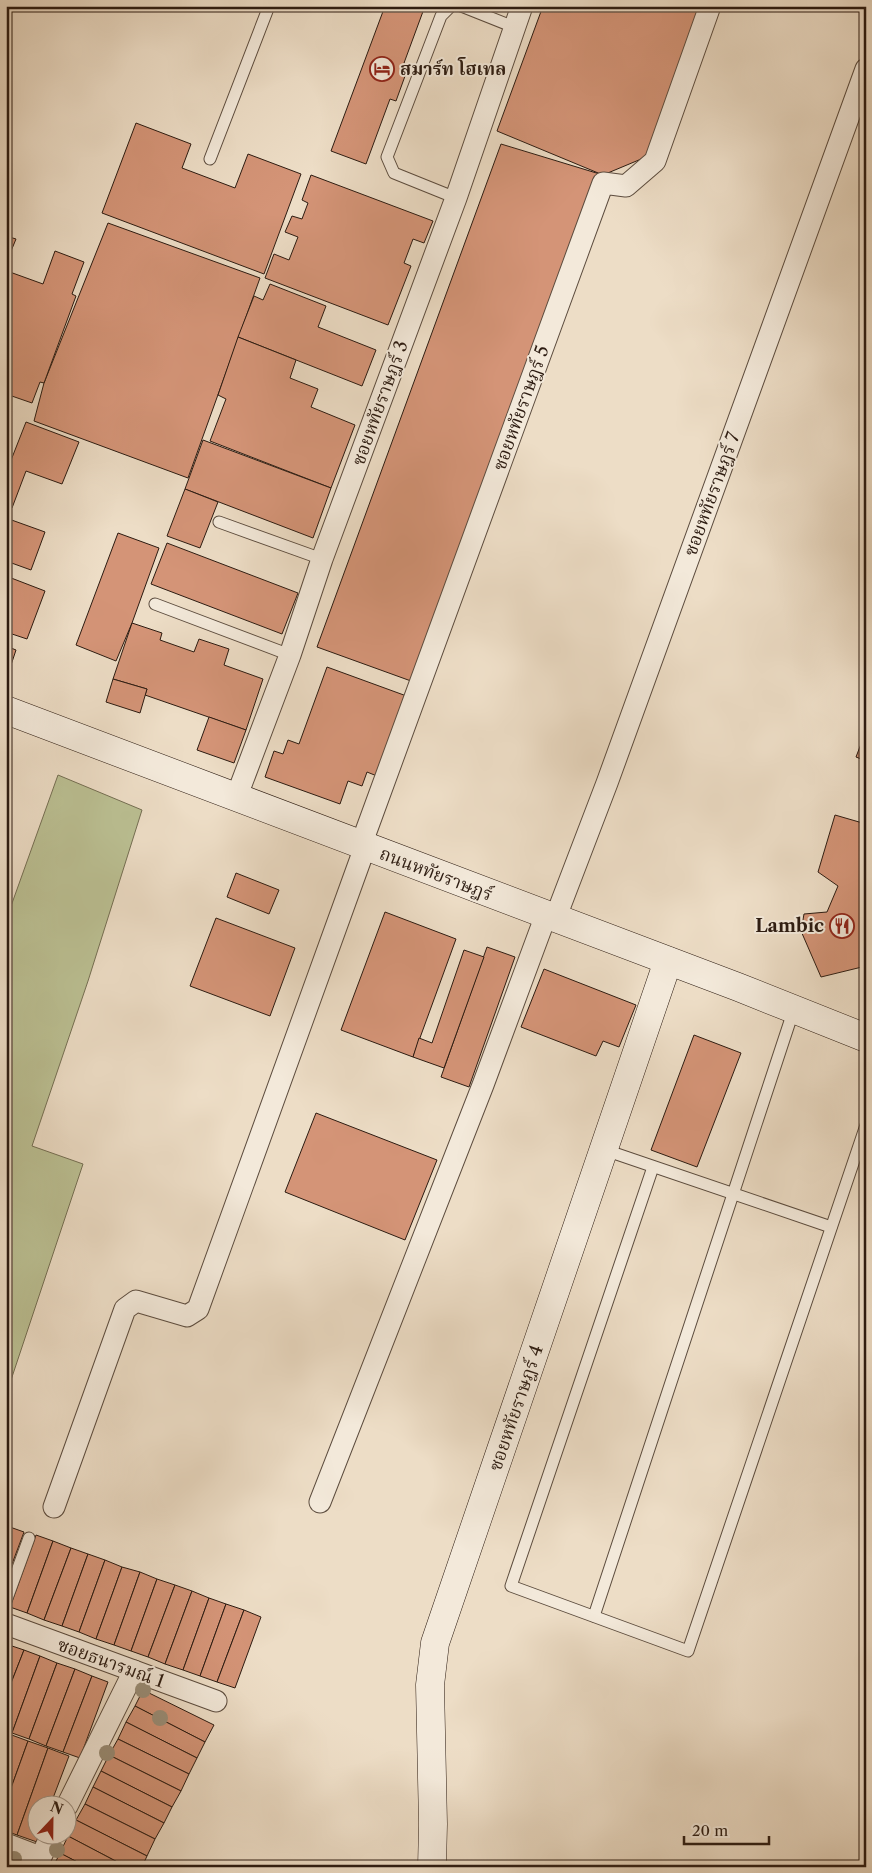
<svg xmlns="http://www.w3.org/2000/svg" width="872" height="1873" viewBox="0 0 872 1873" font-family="'Libre Caslon Text','Noto Serif Thai',serif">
	<rect width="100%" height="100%" fill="#edddc6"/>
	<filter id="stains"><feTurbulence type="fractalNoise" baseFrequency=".004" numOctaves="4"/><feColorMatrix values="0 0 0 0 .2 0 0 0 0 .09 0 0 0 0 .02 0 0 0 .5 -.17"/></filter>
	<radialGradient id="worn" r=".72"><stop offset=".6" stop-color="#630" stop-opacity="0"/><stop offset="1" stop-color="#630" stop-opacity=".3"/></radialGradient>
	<polygon fill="#bbc093" stroke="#746e52" points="58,775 142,810 88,981 32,1146 83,1164 6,1395 6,920"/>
	<g fill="#d49477" stroke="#2c1b11">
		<polygon points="385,6 425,6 404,63 409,65 396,101 390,99 366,164 331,151"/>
		<polygon points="543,6 701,6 646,157 603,175 497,131"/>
		<polygon points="136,123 191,144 182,168 235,188 248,154 301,174 264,274 102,213"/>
		<polygon points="501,144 603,175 411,681 317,647"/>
		<polygon points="311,175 433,221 424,243 413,239 404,263 411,266 388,325 265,278 274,254 289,260 298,237 285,232 292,216 302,219 308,203 302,200"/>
		<polygon points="108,223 260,278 188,478 34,421 44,383"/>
		<polygon points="6,236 16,239 9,256 6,254"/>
		<polygon points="55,251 84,262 72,294 76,296 44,383 40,382 32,403 6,394 6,272 7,271 43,284"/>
		<polygon points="270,284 326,306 318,327 376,350 362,386 238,337 254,296 263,300"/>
		<polygon points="238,337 296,360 290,378 318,389 311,407 355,425 331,488 210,441 226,399 218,395"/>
		<polygon points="26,422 79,442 62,484 26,471 12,508 6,506 6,473"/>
		<polygon points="203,440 331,488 313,538 185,489"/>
		<polygon points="185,489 218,502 200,548 167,536"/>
		<polygon points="6,518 45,532 31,570 6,561"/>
		<polygon points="118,533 159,548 132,623 116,661 76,645"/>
		<polygon points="167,543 298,593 282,634 151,584"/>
		<polygon points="6,576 45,591 27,639 6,632"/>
		<polygon points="132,623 162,633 160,640 194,652 199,639 229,649 224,665 263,679 246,730 145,695 147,689 113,679"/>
		<polygon points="6,646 16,650 8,674 6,673"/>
		<polygon points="327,667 412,698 382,778 367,772 362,786 348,781 340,804 265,777 274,751 283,754 288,740 299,744"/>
		<polygon points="113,679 147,689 140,713 106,702"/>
		<polygon points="209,717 246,730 234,763 197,750"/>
		<polygon points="866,731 866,761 856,757"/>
		<polygon points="835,815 866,824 866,966 821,977 801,931 804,914 827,912 838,886 818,872"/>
		<polygon points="236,873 279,890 269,914 227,897"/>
		<polygon points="385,912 456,939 413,1057 341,1030"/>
		<polygon points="216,918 295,948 270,1016 190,986"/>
		<polygon points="487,947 515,957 469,1087 441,1077"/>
		<polygon points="464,950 484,957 444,1068 413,1057 419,1038 432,1043"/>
		<polygon points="544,969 636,1005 619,1047 603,1041 596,1056 521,1027"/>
		<polygon points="694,1035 741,1053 697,1167 651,1150"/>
		<polygon points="316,1113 437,1160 405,1240 285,1192"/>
		<polygon points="7,1526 24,1532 6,1580 6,1529"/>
		<polygon points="36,1535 53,1541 27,1613 10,1607"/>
		<polygon points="53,1541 71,1548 44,1620 27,1613"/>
		<polygon points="71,1548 88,1554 62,1626 44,1620"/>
		<polygon points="88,1554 105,1560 79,1632 62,1626"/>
		<polygon points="105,1560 122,1567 96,1639 79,1632"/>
		<polygon points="122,1567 140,1572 114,1645 96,1639"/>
		<polygon points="140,1572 157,1579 131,1651 114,1645"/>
		<polygon points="157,1579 175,1585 148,1657 131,1651"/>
		<polygon points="175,1585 192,1591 165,1664 148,1657"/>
		<polygon points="192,1591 209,1598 183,1670 165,1664"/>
		<polygon points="209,1598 226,1604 200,1676 183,1670"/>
		<polygon points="226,1604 244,1610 217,1682 200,1676"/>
		<polygon points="244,1610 261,1617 235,1688 217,1682"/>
		<polygon points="6,1644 24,1650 6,1696"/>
		<polygon points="24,1650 40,1656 12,1733 6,1731 6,1696"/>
		<polygon points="40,1656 57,1663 29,1739 12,1733"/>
		<polygon points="57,1663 75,1669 46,1746 29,1739"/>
		<polygon points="75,1669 92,1676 63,1752 46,1746"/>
		<polygon points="92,1676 108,1682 80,1758 63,1752"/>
		<polygon points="143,1690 214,1725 205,1742 135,1706"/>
		<polygon points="135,1706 205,1742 197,1758 126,1722"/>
		<polygon points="126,1722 197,1758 189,1774 118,1739"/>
		<polygon points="9,1734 28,1741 6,1802 6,1740"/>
		<polygon points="118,1739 189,1774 181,1791 109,1755"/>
		<polygon points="28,1741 48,1748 17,1835 6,1831 6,1802"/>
		<polygon points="48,1748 69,1756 50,1806 38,1806 38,1836 39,1836 37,1842 17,1835"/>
		<polygon points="109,1755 181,1791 172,1807 101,1771"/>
		<polygon points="101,1771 172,1807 164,1823 93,1787"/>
		<polygon points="93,1787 164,1823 155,1839 85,1804"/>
		<polygon points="85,1804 155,1839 147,1856 76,1820"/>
		<polygon points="76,1820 147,1856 142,1867 127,1867 68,1836"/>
		<polygon points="68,1836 127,1867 87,1867 60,1853"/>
		<polygon points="60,1853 87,1867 53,1867"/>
		<polygon points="6,1859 17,1863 16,1867 6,1867"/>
	</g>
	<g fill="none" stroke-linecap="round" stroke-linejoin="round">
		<defs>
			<g id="lane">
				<polyline points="451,6 441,16 387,157 394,173 456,198"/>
				<polyline points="461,6 514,27"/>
				<polyline points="210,159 269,6"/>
				<polyline points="219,522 322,559"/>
				<polyline points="155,604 290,655"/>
				<polyline points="605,1150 831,1227"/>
				<polyline points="653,1167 511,1586 688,1651 866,1125"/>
				<polyline points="6,1601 29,1538"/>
				<polyline points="594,1616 794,1009"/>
			</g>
			<g id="street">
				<polyline points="236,798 290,655 322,559 456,198 522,6"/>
				<polyline points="361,845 603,183 626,186 655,161 710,6"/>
				<polyline points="555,919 607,783 866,69"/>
				<polyline points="320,1502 483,1085 546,915"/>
				<polyline points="54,1507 125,1309 136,1301 187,1316 198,1309 365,847"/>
				<polyline points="6,1624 216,1701"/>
				<polyline points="67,1806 134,1671"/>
				<polyline points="6,1844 40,1857"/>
				<polyline points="36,1867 51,1836"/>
			</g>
			<g id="secondary">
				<polyline points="6,710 738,987 866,1038"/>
				<polyline points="432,1867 433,1824 430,1685 435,1643 668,961"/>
			</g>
		</defs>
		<use href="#lane" stroke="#5c4c3e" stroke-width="13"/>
		<use href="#street" stroke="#5c4c3e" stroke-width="23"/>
		<use href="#secondary" stroke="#2c1b11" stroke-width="29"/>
		<use href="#lane" stroke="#f3e9da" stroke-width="11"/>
		<use href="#street" stroke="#f3e9da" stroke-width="21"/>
		<use href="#secondary" stroke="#f3e9da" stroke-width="28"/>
	</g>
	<g fill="#9a8e78">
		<circle cx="143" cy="1690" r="8"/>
		<circle cx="160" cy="1718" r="8"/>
		<circle cx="107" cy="1753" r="8"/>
		<circle cx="57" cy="1850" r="8"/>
		<circle cx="14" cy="1859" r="8"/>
	</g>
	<defs>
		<symbol id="hotel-ring" viewBox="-11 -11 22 22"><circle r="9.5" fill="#f3e9da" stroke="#8f2418" stroke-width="1.5"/><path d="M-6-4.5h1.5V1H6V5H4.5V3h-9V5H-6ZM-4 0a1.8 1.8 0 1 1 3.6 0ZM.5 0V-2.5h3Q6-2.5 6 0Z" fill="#8f2418"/></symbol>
		<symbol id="restaurant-ring" viewBox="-11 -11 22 22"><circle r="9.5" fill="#f3e9da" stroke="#8f2418" stroke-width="1.5"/><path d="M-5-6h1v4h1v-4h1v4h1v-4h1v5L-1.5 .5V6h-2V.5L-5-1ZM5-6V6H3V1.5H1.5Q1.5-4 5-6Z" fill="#8f2418"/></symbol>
	</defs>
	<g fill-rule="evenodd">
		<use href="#hotel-ring" x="368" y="55" width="28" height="28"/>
		<use href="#restaurant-ring" x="828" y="912" width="28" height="28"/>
	</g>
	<g text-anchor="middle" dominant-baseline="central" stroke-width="4" stroke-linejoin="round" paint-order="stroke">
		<g font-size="18" font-weight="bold" fill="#2c1b11" stroke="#f3e9da" text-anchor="start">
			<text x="400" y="69">สมาร์ท โฮเทล</text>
			<text x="824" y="926" text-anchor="end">Lambic</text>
		</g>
		<g font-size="18" fill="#2c1b11" stroke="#f3e9da">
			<text transform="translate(380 403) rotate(-70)">ซอยหทัยราษฎร์ 3</text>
			<text transform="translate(521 408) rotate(-70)">ซอยหทัยราษฎร์ 5</text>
			<text transform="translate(712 494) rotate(-70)">ซอยหทัยราษฎร์ 7</text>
			<text transform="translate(436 874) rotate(21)">ถนนหทัยราษฎร์</text>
			<text transform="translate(516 1408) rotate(-71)">ซอยหทัยราษฎร์ 4</text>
			<text transform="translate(111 1663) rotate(20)">ซอยธนารมณ์ 1</text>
		</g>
	</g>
	<rect width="872" height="1873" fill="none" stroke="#edddc6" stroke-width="25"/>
	<rect x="8" y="8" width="857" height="1858" fill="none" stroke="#2c1b11" stroke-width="2.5"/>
	<rect x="12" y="12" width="847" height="1848" fill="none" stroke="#2c1b11"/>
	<g transform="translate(52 1820) rotate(22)"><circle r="24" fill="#f3e9da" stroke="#a3978a"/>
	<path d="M0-4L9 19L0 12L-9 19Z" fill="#8f2418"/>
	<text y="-8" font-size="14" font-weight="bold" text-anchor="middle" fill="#2c1b11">N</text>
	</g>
	<path d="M684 1836v8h85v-8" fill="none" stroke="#2c1b11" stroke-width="2.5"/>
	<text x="692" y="1836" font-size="15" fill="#2c1b11" stroke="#f3e9da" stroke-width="4" paint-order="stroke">20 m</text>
	<rect width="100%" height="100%" filter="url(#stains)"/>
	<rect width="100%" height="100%" fill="url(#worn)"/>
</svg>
